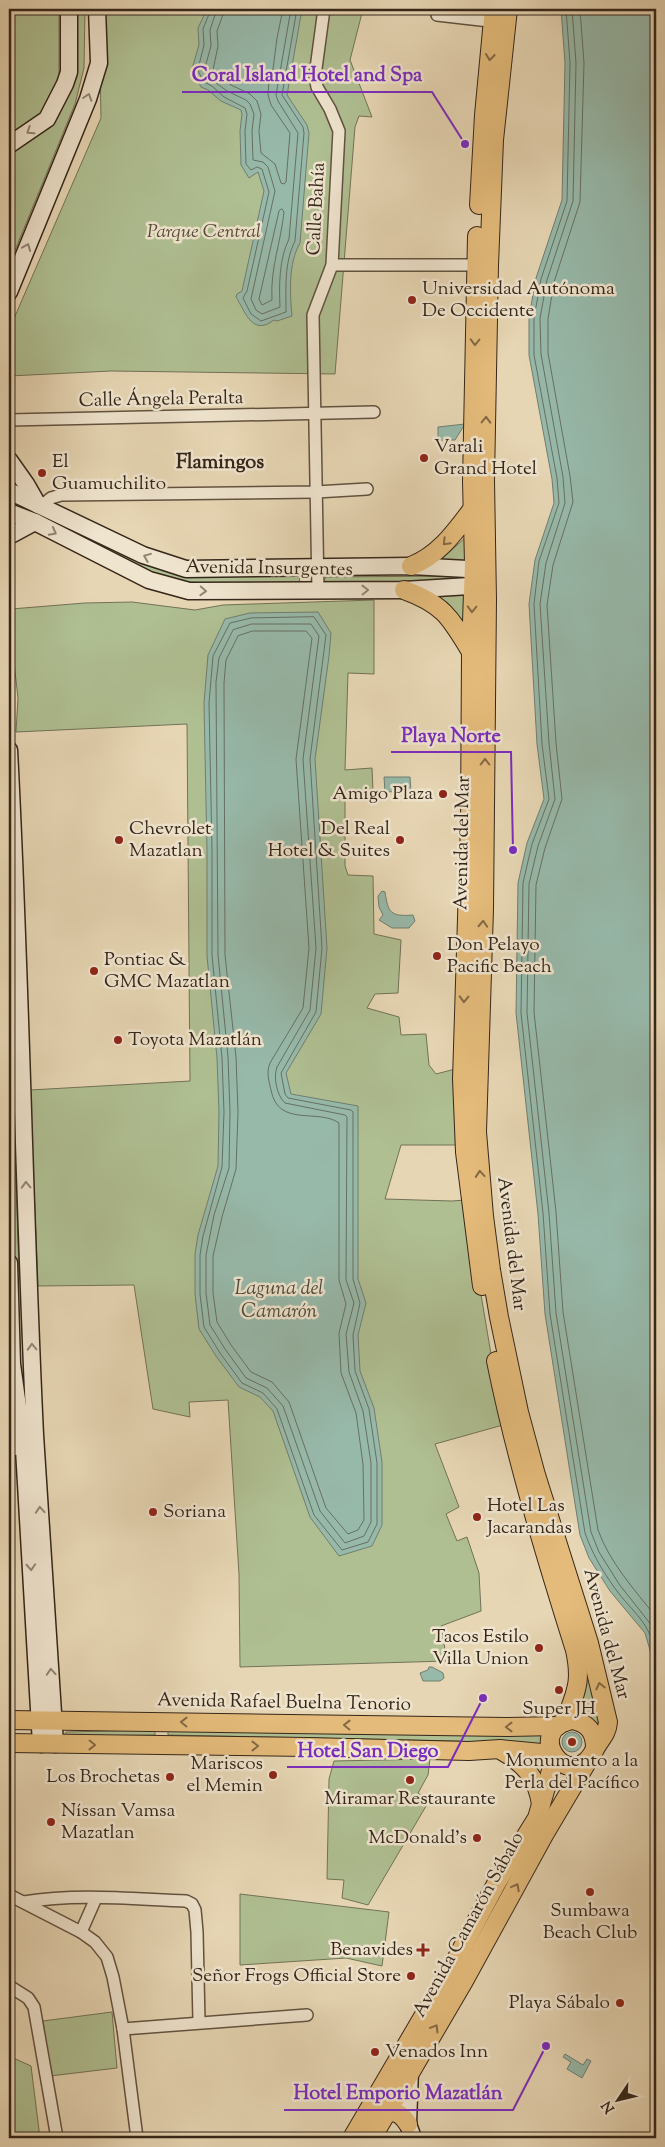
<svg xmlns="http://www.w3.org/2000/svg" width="665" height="2147" viewBox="0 0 665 2147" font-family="'Sorts Mill Goudy',serif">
	<rect width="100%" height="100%" fill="#e7d6b4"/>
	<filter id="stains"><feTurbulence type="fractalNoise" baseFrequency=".004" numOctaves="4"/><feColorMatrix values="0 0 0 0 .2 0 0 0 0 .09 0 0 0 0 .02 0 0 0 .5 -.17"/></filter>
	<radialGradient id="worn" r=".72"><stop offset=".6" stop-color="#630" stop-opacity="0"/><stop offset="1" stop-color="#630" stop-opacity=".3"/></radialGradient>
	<g fill="#afbf92" stroke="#727256">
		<polygon points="9,9 59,9 59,80 46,110 9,141"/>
		<polygon points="72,9 85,9 84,68 75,104 9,265 9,150 51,121 73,74"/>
		<polygon points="99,9 363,9 350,60 372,117 359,116 355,127 335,374 111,371 9,376 9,330 101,118"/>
		<polygon points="9,499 132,559 300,574 299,586 183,582 134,567 9,508"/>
		<polygon points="466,537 466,568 435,565"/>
		<polygon points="461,576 460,583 327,587 323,582 326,577"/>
		<polygon points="465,592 464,626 435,596"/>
		<polygon points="374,600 374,674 348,673 345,770 372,768 373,791 345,796 345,866 348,875 373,876 374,934 401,940 398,993 375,994 367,1008 399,1017 401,1035 426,1034 429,1065 436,1074 459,1068 461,1145 401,1145 385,1199 452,1201 465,1200 503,1425 435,1444 459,1507 446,1514 457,1541 467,1537 479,1573 481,1611 441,1626 447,1661 240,1667 239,1574 228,1400 189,1402 190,1417 153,1409 134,1285 38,1286 30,1090 190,1081 187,724 16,732 18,698 9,618 11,609 85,603 132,602 195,610 223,605"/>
		<polygon points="9,1009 10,1009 19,1272 12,1273 9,1160"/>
		<polygon points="581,1631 602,1735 575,1713"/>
		<polygon points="155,1730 155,1735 64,1736 66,1732"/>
		<polygon points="168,1731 549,1731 548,1750 504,1744 459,1741 168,1735"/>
		<polygon points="430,1759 428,1775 418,1793 429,1801 368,1905 342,1898 344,1880 327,1879 329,1779 334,1761"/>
		<polygon points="240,1894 389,1912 382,1966 346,1958 240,1965"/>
		<polygon points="112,2012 117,2068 50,2076 43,2021"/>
		<polygon points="9,2056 31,2066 40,2138 9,2138"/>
	</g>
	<g fill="#97b9aa" stroke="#707e70">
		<path d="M207,9H302L287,95L307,125L309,133L300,243C288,264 290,293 292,316L277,321L274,320C252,337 245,311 236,297L237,294L242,291L264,191L258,172L249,178L241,165L240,131L242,114L241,110L221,101L208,90L201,87L192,69L199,45L198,28Z"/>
		<polygon points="561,9 656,9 656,1693 650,1650 645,1633 610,1591 589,1558 580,1535 545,1314 538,1214 516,1013 518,883 527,843 544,799 537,744 529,604 535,560 554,503 552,479 529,355 529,317 536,278 562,200 565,63"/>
		<polygon points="465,424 455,440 438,440 438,427"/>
		<polygon points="318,612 331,633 329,656 315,759 327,948 321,1014 286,1073 291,1094 358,1106 358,1279 366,1303 358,1335 360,1371 374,1408 382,1462 382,1525 372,1546 339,1556 310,1517 273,1411 260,1397 239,1387 216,1356 199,1329 195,1294 195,1254 198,1235 218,1166 219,1112 217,1058 207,956 207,851 204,703 208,655 225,619 250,613"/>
		<polygon points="384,777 410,777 411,791 385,792"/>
		<path d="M382,891L385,892C388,912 390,917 413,915L415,921L409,928H392L379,920L383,915L379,907L378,896Z"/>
		<polygon points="429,1667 432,1667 443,1673 444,1678 440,1681 423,1681 420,1673 428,1670"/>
		<circle cx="572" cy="1742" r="10"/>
		<polygon points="565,2054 583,2065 587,2059 591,2061 582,2078 567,2069 571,2062 563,2057"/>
	</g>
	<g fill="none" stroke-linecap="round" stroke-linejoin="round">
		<g stroke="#667062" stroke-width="1">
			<path d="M211,9L203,29L204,45L198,69L199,73L204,82L212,86L224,97L245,108L247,114L245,131L246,164L251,170L257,167L262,169L269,192L247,291L243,298L251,314L261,321L286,312C286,288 284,263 295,241L304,133L303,127L282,95L297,9"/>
			<path d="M217,9L210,30L211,46L204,71L208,77L227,91L246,100L250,104L254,114L252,131L253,160L263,162L268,167L275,191L251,299L256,310L262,314L280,307C279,285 279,259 289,239L298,133L278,101L276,95L291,9"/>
			<polyline points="225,9 217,31 218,46 213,70 231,85 250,94 257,101 261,114 259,131 261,153 275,164 281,183 284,184 286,182 290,133 271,105 268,95 269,80 273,69 277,38 283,9"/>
			<path d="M566,9L570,63L567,201L541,279L534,318V355L557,478L559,503L539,561L534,604L542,744L549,799L532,844L523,883L521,1013L543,1213L550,1314L585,1533C592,1553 602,1570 614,1587C634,1615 651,1621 656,1658"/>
			<polyline points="572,9 576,63 573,201 547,280 540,318 541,354 563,477 565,503 546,563 540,604 549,743 555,799 538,846 529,884 527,1013 549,1213 556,1313 591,1532 599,1552 619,1584 656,1631"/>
			<path d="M580,9L584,63L580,202L554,282L548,319V353L570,476L573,502L553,565L547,605L556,743L562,799L545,848L536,885L534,1012L556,1212L563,1312L598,1530C610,1563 634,1589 656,1617"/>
			<path d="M282,209L284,212C281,242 270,268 272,300L262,305L259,299L279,211Z"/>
			<polygon points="314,617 326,635 310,759 322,948 316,1012 281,1073 285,1094 288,1098 351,1110 353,1112 353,1279 360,1303 353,1335 355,1371 369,1409 377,1463 377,1524 368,1542 342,1550 314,1515 277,1409 263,1393 242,1383 220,1353 204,1327 200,1294 200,1255 203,1236 222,1167 224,1112 222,1058 212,955 212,851 209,703 213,656 230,623 251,618"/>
			<path d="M252,624H311L319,636L303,759L316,948L310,1010L277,1067C273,1077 277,1096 285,1103L345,1115L347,1117L346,1280L354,1303L346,1334L349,1372L363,1411L371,1463V1522L364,1536L345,1543L320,1511L283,1406L267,1388L246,1378L225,1349L210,1325L206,1293V1255L214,1215L229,1168L230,1112L228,1057L218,955L216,682L219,658L233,630Z"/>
			<path d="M253,631H306L312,638L296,759L309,948L303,1008L270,1063C266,1073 269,1081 271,1090C278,1128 318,1108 339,1123V1280L346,1304L339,1333L341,1373L356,1413L363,1464L364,1520L358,1530L348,1534L326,1508L289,1402L272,1382L251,1372L231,1345L217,1322L213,1293V1256L222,1217L236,1169L238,1112L236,1057L225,955L224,683L226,660L238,636Z"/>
		</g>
		<defs>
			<g id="street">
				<polyline points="437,15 498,22"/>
				<polyline points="332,265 483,265"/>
				<polyline points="9,420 374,412"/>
				<polyline points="41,506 51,498 61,495 316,492 367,489"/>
				<polyline points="318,591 313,315 332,265 339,131 330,109 317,87 315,76 324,9"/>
				<polyline points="9,1437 29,1436"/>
				<polyline points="9,1450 29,1448"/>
				<polyline points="9,1895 81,1932 95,1942 107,1957 113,1977 123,2029 137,2138"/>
				<path d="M24,1902C77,1893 133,1899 186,1901L192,1904L195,1910L197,1932L199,2022"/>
				<polyline points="81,1932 96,1898"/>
				<polyline points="9,1986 28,1998 34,2007 57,2138"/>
				<polyline points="123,2029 307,2015"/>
			</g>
			<g id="secondary">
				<polyline points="9,145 47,119 65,84 69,72 69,9"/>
				<polyline points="9,292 88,99 99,63 97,9"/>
				<polyline points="9,460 26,484 38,505"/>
				<polyline points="9,491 143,555 186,569 411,566 486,570"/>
				<polyline points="9,512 35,522 149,580 189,591 404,590 486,585"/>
				<polyline points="9,536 35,522"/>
				<path d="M9,750C21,978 24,1206 35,1435C41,1538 48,1641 55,1744"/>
				<polyline points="9,1263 12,1364 24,1449 41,1744"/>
				<polyline points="410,2069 408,2124 413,2138"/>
			</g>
			<g id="primary">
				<path d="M508,9L494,140L489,265L485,480L487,600L484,909L477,1132L484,1216L491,1270L499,1317L519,1412L536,1475L589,1643L608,1722C607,1735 600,1739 595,1749C571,1798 521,1730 572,1720C588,1723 595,1732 595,1748"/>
				<polyline points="479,205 484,115 494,9"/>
				<polyline points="477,236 472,481 474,563 471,652 470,822 462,1079 465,1152 482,1286"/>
				<path d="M411,566C439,555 455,532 473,508"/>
				<path d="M404,590C443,604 450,617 471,652"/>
				<path d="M496,1361C516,1459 545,1555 575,1650C582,1683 576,1691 565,1722"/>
				<polyline points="9,1720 507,1727 558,1726"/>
				<polyline points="9,1743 308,1747 469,1751 500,1749 552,1754"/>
				<path d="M502,1751C525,1764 537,1778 541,1804"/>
				<path d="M385,2113C397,2110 402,2115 408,2124"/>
				<polyline points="352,2138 451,1969 496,1884 537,1818 555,1757"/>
				<polyline points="372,2138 464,1981 544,1835 589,1759"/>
			</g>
		</defs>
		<use href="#street" stroke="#625240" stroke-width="14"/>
		<use href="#secondary" stroke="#35261a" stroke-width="19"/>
		<use href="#primary" stroke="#35261a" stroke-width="20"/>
		<use href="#street" stroke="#efe4ce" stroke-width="11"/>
		<use href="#secondary" stroke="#efe4ce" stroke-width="16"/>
		<use href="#primary" stroke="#e4bb7a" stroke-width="18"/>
	</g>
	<defs><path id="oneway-chevron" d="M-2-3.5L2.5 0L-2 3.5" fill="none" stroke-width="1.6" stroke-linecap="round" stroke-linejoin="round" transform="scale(1.25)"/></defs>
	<g stroke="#846945">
		<use href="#oneway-chevron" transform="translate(490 57) rotate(96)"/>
		<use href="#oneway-chevron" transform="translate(475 342) rotate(91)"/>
		<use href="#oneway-chevron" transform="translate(486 420) rotate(-89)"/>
		<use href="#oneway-chevron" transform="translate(446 542) rotate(134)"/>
		<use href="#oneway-chevron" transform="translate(472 609) rotate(92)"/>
		<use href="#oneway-chevron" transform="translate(485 762) rotate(-90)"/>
		<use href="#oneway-chevron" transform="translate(483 924) rotate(-87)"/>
		<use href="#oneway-chevron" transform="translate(464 999) rotate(92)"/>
		<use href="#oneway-chevron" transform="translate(480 1174) rotate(-95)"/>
		<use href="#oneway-chevron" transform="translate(600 1686) rotate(-103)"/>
		<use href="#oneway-chevron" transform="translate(184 1722) rotate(-179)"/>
		<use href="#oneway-chevron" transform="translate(347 1725) rotate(-179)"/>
		<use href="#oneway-chevron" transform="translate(509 1727) rotate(-180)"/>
		<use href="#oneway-chevron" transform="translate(92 1745) rotate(1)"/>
		<use href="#oneway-chevron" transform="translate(255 1746)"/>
		<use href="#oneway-chevron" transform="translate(516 1887) rotate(-62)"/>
		<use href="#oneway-chevron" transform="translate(435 2028) rotate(-59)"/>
	</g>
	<g stroke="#928574">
		<use href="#oneway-chevron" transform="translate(88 97) rotate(-72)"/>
		<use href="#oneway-chevron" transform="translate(30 131) rotate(147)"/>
		<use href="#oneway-chevron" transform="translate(27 247) rotate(-68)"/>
		<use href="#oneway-chevron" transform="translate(53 532) rotate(28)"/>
		<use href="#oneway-chevron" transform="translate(147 557) rotate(-158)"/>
		<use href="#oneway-chevron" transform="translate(365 590) rotate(-1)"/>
		<use href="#oneway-chevron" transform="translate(203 591) rotate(3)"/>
		<use href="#oneway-chevron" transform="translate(26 1185) rotate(-92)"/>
		<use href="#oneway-chevron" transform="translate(32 1347) rotate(-92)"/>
		<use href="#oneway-chevron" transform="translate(40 1510) rotate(-94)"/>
		<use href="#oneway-chevron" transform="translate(31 1567) rotate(87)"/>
		<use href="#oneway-chevron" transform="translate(51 1672) rotate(-94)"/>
	</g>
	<g fill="#8f2418" stroke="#efe4ce" stroke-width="2">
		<circle cx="412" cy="300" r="5"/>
		<circle cx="424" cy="458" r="5"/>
		<circle cx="42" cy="473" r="5"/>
		<circle cx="443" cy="794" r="5"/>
		<circle cx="119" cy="840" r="5"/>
		<circle cx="400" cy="840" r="5"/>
		<circle cx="437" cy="956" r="5"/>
		<circle cx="94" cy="971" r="5"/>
		<circle cx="118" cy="1040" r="5"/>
		<circle cx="153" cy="1512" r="5"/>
		<circle cx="477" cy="1517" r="5"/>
		<circle cx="539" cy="1648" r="5"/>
		<circle cx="559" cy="1690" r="5"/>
		<circle cx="572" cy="1742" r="5"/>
		<circle cx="273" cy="1775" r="5"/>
		<circle cx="170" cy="1777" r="5"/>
		<circle cx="410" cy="1780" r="5"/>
		<circle cx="51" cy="1822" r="5"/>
		<circle cx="477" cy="1838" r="5"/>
		<circle cx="590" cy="1892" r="5"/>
		<path d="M420.5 1942.5h5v5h5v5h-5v5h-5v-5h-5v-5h5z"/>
		<circle cx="411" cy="1976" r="5"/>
		<circle cx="620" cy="2003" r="5"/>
		<circle cx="375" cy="2052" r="5"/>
	</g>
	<g text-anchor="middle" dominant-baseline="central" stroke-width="5" stroke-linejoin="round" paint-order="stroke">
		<g font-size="19" fill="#35261a" stroke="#efe4ce">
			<text transform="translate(317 209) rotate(-87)">Calle Bahía</text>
			<text transform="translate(161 400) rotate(-1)">Calle Ángela Peralta</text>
			<text transform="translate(269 569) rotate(1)">Avenida Insurgentes</text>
			<text transform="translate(463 843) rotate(-89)">Avenida del Mar</text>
			<text transform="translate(511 1244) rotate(83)">Avenida del Mar</text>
			<text transform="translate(606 1634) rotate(75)">Avenida del Mar</text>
			<text transform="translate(284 1703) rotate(1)">Avenida Rafael Buelna Tenorio</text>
			<text transform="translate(469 1925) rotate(-61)">Avenida Camarón Sábalo</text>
		</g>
		<g font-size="19" font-style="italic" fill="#544c38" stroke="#efe4ce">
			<text x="204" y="232">Parque Central</text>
		</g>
		<g font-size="19" fill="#35261a" stroke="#efe4ce" text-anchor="start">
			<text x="422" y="289">Universidad Autónoma<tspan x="422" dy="22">De Occidente</tspan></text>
			<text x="434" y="447">Varali<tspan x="434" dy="22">Grand Hotel</tspan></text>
			<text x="52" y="462">El<tspan x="52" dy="22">Guamuchilito</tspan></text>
			<text x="433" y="794" text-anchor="end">Amigo Plaza</text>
			<text x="129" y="829">Chevrolet<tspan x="129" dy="22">Mazatlan</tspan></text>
			<text x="390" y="829" text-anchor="end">Del Real<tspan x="390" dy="22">Hotel &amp; Suites</tspan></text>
			<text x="447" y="945">Don Pelayo<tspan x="447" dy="22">Pacific Beach</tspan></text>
			<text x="104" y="960">Pontiac &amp;<tspan x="104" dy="22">GMC Mazatlan</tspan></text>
			<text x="128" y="1040">Toyota Mazatlán</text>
			<text x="487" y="1506">Hotel Las<tspan x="487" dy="22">Jacarandas</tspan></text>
			<text x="163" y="1512">Soriana</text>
			<text x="529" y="1637" text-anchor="end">Tacos Estilo<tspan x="529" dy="22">Villa Union</tspan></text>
			<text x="559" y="1709" text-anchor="middle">Super JH</text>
			<text x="572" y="1761" text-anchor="middle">Monumento a la<tspan x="572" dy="22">Perla del Pacífico</tspan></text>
			<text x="263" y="1764" text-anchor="end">Mariscos<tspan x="263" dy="22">el Memin</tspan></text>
			<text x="160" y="1777" text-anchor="end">Los Brochetas</text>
			<text x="410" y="1799" text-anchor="middle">Miramar Restaurante</text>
			<text x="61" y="1811">Níssan Vamsa<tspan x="61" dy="22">Mazatlan</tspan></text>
			<text x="467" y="1838" text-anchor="end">McDonald's</text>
			<text x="590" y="1911" text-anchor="middle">Sumbawa<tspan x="590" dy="22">Beach Club</tspan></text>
			<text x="413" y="1950" text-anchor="end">Benavides</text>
			<text x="401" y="1976" text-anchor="end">Señor Frogs Official Store</text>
			<text x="610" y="2003" text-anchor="end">Playa Sábalo</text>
			<text x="385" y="2052">Venados Inn</text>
		</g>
		<g font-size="20" font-weight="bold" fill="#35261a" stroke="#efe4ce">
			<text x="220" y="463">Flamingos</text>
		</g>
		<g font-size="20" font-style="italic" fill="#4e4b3e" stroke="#efe4ce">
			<text x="279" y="1289">Laguna del<tspan x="279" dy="23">Camarón</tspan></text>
		</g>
	</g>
	<path fill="none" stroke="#7b2cbf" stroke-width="2" d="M465 144L432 92H182M513 850L511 752H391M483 1698L448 1767H287M546 2046L513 2110H284"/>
	<g fill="#7b2cbf" stroke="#efe4ce" stroke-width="2">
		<circle cx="465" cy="144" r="5"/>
		<circle cx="513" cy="850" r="5"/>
		<circle cx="483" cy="1698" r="5"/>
		<circle cx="546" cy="2046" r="5"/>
	</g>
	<g font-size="20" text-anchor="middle" font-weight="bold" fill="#7b2cbf" stroke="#efe4ce" stroke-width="5" stroke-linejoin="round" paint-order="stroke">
		<text x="307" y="81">Coral Island Hotel and Spa</text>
		<text x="451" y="742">Playa Norte</text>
		<text x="368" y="1757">Hotel San Diego</text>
		<text x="398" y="2099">Hotel Emporio Mazatlán</text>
	</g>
	<rect width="665" height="2147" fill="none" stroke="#e7d6b4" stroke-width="30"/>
	<rect x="10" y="10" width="645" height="2127" fill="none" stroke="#35261a" stroke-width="2.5"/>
	<rect x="15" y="15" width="635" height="2117" fill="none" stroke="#35261a"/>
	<g transform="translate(618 2100) rotate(235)" stroke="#efe4ce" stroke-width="4" paint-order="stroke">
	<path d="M0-4L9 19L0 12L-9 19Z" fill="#35261a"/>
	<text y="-8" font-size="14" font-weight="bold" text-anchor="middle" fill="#35261a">N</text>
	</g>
	<rect width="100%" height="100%" filter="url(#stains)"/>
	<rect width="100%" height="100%" fill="url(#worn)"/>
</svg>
